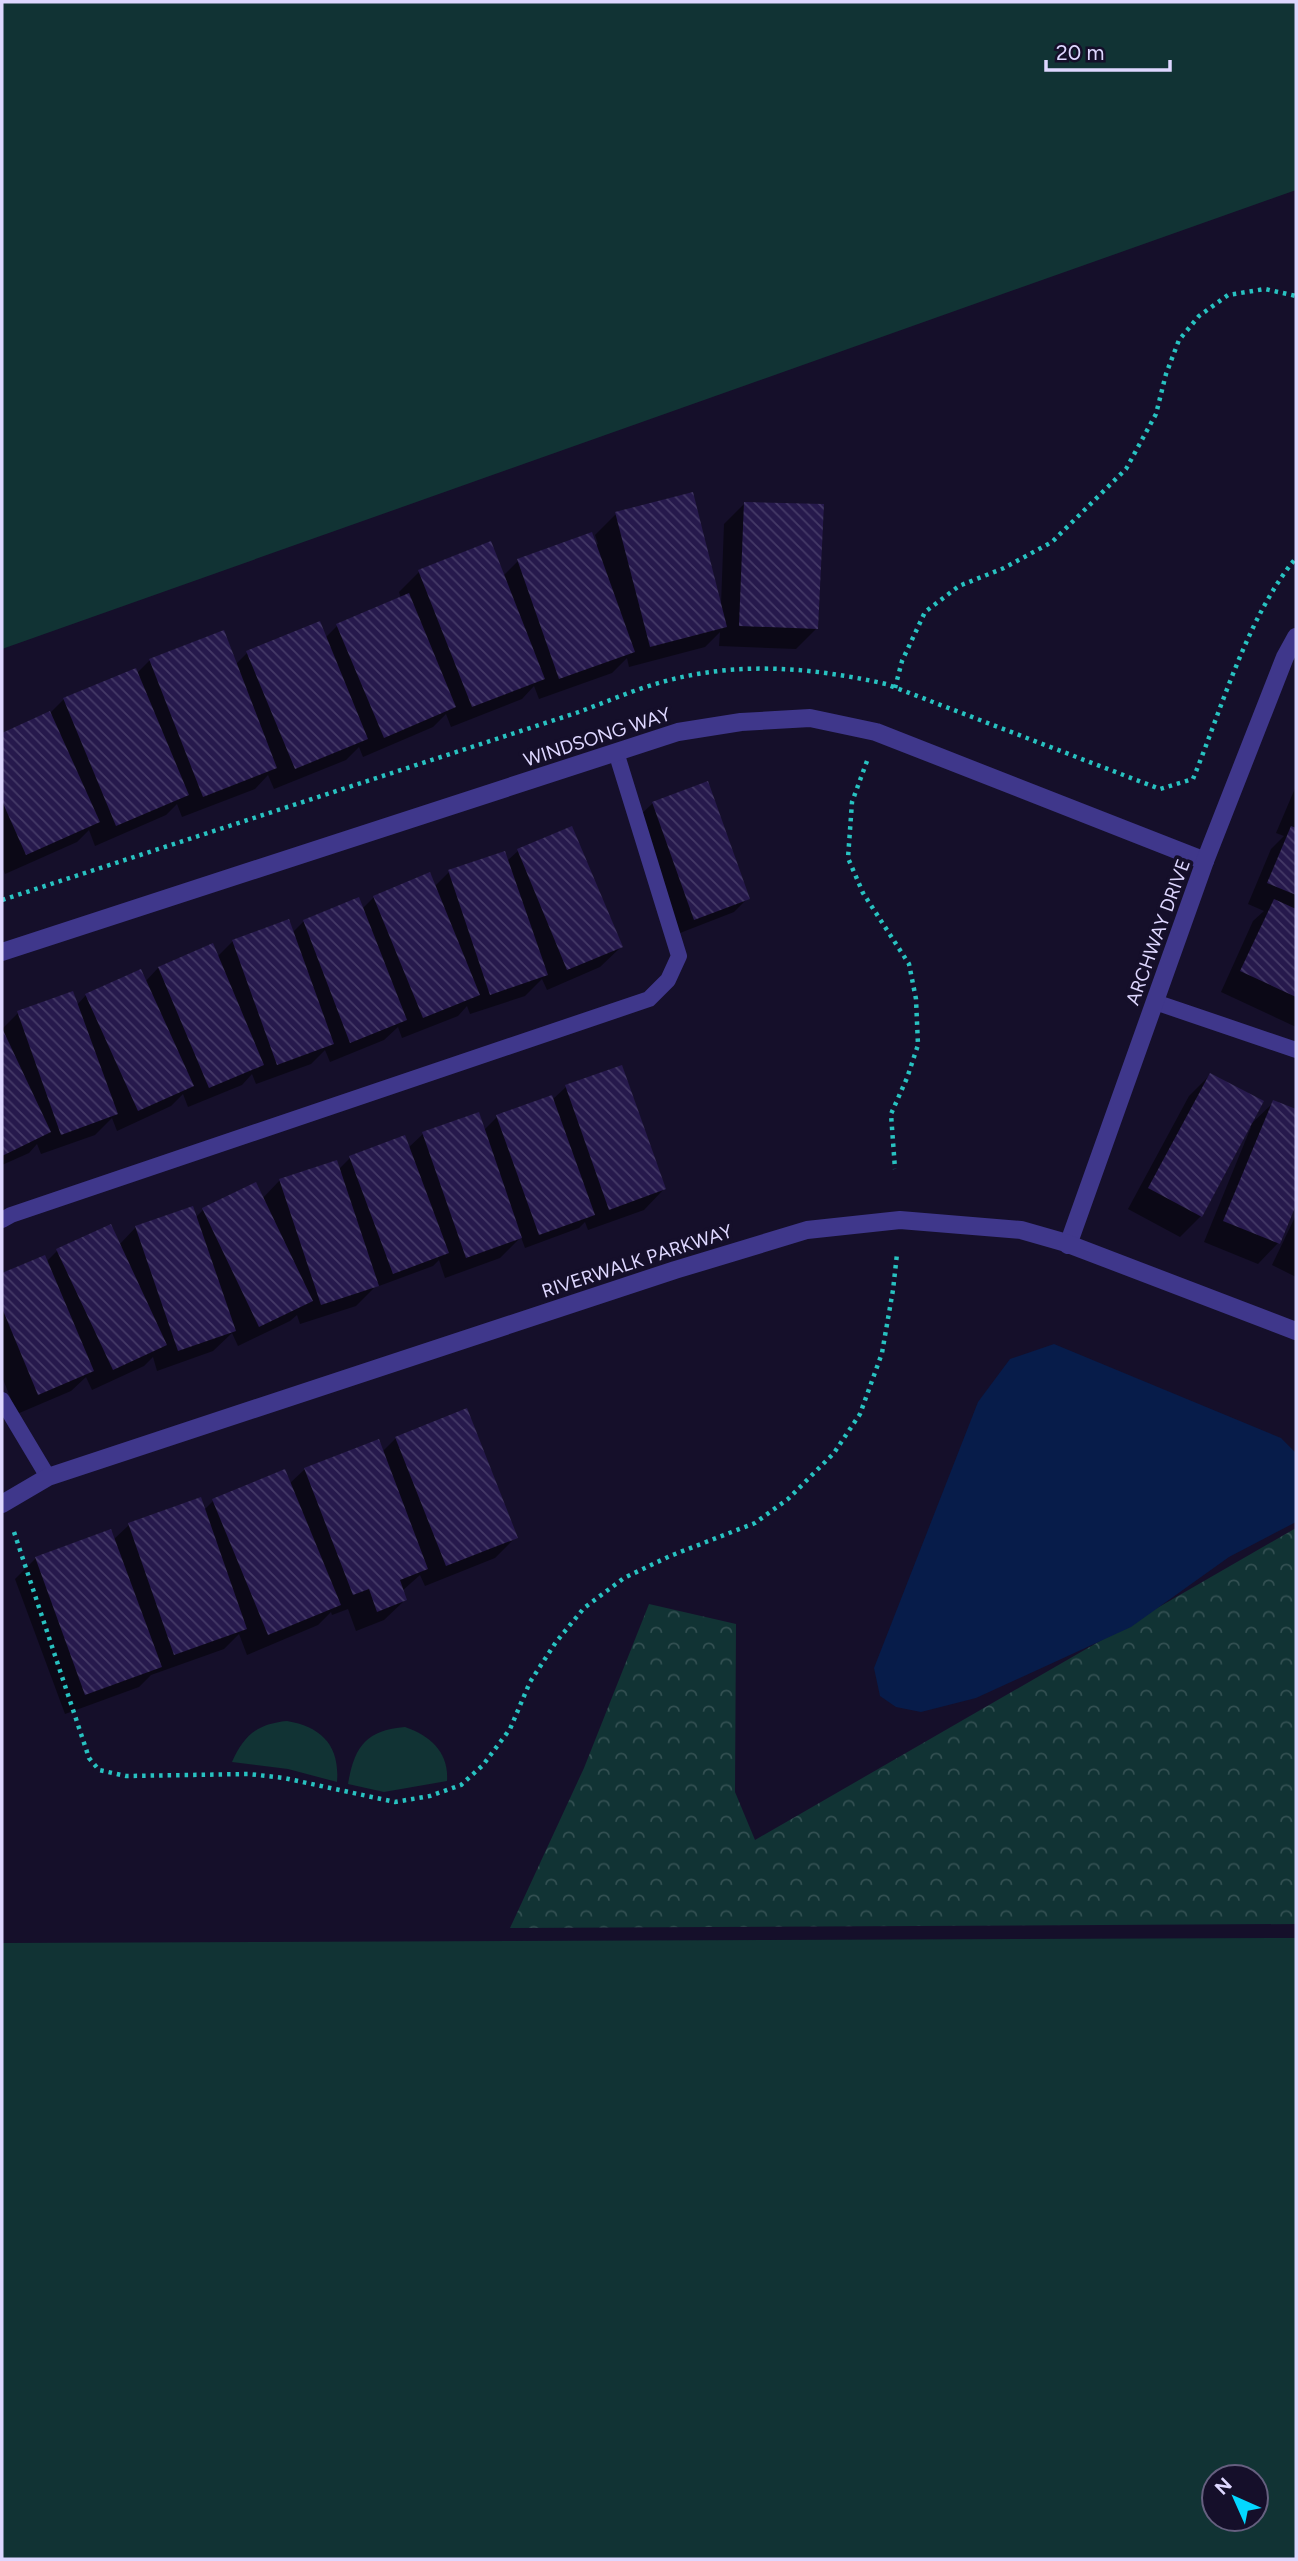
<svg xmlns="http://www.w3.org/2000/svg" width="1298" height="2561" viewBox="0 0 1298 2561" font-family="Figtree,sans-serif">
	<defs>
		<pattern id="forest-crowns" width="20" height="18" patternUnits="userSpaceOnUse" patternTransform="scale(1.75)"><rect width="20" height="18" fill="#113334"/><path d="M2 6a3 3 0 1 1 6 0M12 15a3 3 0 1 1 6 0" fill="none" stroke="#335052"/></pattern>
		<pattern id="building-back-hatch" width="6" height="6" patternUnits="userSpaceOnUse" patternTransform="scale(1.75)"><rect width="6" height="6" fill="#26194c"/><path d="M-1 5l2 2M0 0l6 6M5-1l2 2" fill="none" stroke="#453a67"/></pattern>
	</defs>
	<rect width="100%" height="100%" fill="#150f2a"/>
	<g fill="#113334" fill-rule="evenodd">
		<polygon points="2,2 1296,2 1296,190 2,649"/>
		<path d="M287,1721C322,1727 340,1746 337,1782L288,1769L232,1762C244,1735 257,1724 287,1721Z"/>
		<path d="M405,1727C431,1736 449,1753 447,1781L384,1792L348,1784C354,1747 366,1730 405,1727Z"/>
		<path d="M1296,1938V2559H2V1943ZM1214,2477H1256V2519H1214Z"/>
	</g>
	<polygon fill="url(#forest-crowns)" points="1296,1528 1296,1924 510,1928 584,1768 649,1604 736,1624 735,1792 755,1840"/>
	<polygon fill="#071c4a" points="1054,1344 1281,1438 1296,1453 1296,1522 1229,1557 1131,1627 976,1698 921,1712 896,1707 880,1696 874,1668 978,1402 1010,1359"/>
	<g fill="#0007">
		<polygon points="745,503 817,628 796,649 719,646 720,632 705,647 629,667 627,658 612,673 539,699 534,686 522,699 451,727 446,714 433,727 363,757 359,747 346,760 274,789 268,775 255,789 182,817 177,804 166,815 95,846 89,830 77,842 5,874 2,867 2,735 51,712 64,699 136,674 150,660 235,665 247,653 325,638 337,626 401,599 399,592 419,572 503,576 518,561 598,544 595,535 616,514 721,605 724,524"/>
		<polygon points="1296,786 1296,1027 1221,992 1253,921 1264,911 1248,904 1271,849 1284,836 1276,833"/>
		<polygon points="653,803 748,898 734,912 680,933 638,817"/>
		<polygon points="518,851 621,947 600,967 547,990 542,979 525,996 470,1014 467,1006 458,1016 402,1038 398,1027 384,1040 330,1062 325,1050 311,1064 256,1084 252,1074 242,1085 188,1107 183,1094 171,1106 117,1131 112,1118 95,1135 41,1154 37,1144 29,1153 2,1165 2,1029 18,1013 77,1005 86,995 145,982 158,968 212,945 217,957 233,941 292,933 304,921 362,909 374,897 434,887 449,872 507,861"/>
		<polygon points="1210,1075 1250,1125 1274,1102 1296,1111 1296,1200 1278,1243 1258,1264 1204,1242 1251,1127 1249,1126 1201,1216 1180,1237 1128,1209 1189,1096"/>
		<polygon points="566,1087 664,1189 644,1210 588,1230 585,1222 579,1228 525,1248 521,1237 500,1258 445,1278 439,1260 433,1266 379,1286 378,1284 356,1306 300,1324 297,1315 290,1321 238,1346 232,1333 213,1351 157,1371 153,1357 144,1366 92,1390 86,1377 71,1391 17,1414 2,1377 2,1274 44,1257 46,1262 57,1251 119,1245 136,1227 195,1218 203,1210 262,1199 280,1180 339,1169 350,1158 408,1148 423,1134 483,1131 497,1117 552,1100"/>
		<polygon points="1296,1215 1296,1277 1272,1265"/>
		<polygon points="466,1410 516,1537 495,1558 425,1586 420,1575 402,1591 405,1600 384,1620 356,1631 348,1609 332,1615 331,1612 318,1625 247,1655 239,1634 224,1649 151,1675 139,1687 65,1714 15,1579 36,1558 113,1540 129,1525 204,1510 213,1501 289,1484 305,1469 382,1452 396,1438"/>
	</g>
	<g fill="url(#building-back-hatch)">
		<polygon points="693,492 727,627 650,647 615,512"/>
		<polygon points="744,502 824,504 818,629 739,626"/>
		<polygon points="592,532 635,652 559,679 517,559"/>
		<polygon points="491,541 545,679 472,707 418,570"/>
		<polygon points="409,593 456,707 384,738 336,624"/>
		<polygon points="320,621 368,739 295,769 246,651"/>
		<polygon points="224,630 277,768 203,797 149,659"/>
		<polygon points="136,668 189,795 116,826 63,698"/>
		<polygon points="50,711 100,822 26,855 2,801 2,733"/>
		<polygon points="708,781 750,899 694,920 652,802"/>
		<polygon points="572,826 623,947 567,970 517,849"/>
		<polygon points="1291,826 1296,828 1296,895 1267,883"/>
		<polygon points="505,851 548,975 490,995 448,870"/>
		<polygon points="430,872 480,995 423,1018 373,896"/>
		<polygon points="359,897 407,1020 350,1043 303,920"/>
		<polygon points="1274,899 1296,909 1296,997 1240,971"/>
		<polygon points="289,919 334,1044 277,1065 232,940"/>
		<polygon points="213,943 264,1065 209,1088 158,967"/>
		<polygon points="141,969 194,1086 138,1111 85,994"/>
		<polygon points="73,991 118,1114 61,1135 17,1011"/>
		<polygon points="2,1028 51,1132 2,1156"/>
		<polygon points="622,1065 666,1189 609,1210 565,1085"/>
		<polygon points="1210,1073 1264,1101 1202,1217 1148,1188"/>
		<polygon points="552,1095 595,1215 539,1235 496,1115"/>
		<polygon points="1273,1100 1296,1109 1296,1205 1280,1244 1223,1221"/>
		<polygon points="479,1112 522,1238 466,1258 422,1132"/>
		<polygon points="405,1135 449,1253 393,1274 349,1156"/>
		<polygon points="337,1160 379,1286 321,1305 279,1179"/>
		<polygon points="256,1182 313,1301 259,1327 202,1208"/>
		<polygon points="193,1206 236,1331 178,1351 135,1226"/>
		<polygon points="111,1224 167,1345 113,1370 56,1249"/>
		<polygon points="45,1255 94,1371 38,1395 2,1308 2,1273"/>
		<polygon points="467,1408 518,1538 446,1566 395,1437"/>
		<polygon points="379,1439 428,1569 400,1580 407,1600 377,1612 369,1589 353,1595 304,1468"/>
		<polygon points="285,1469 341,1605 268,1635 212,1499"/>
		<polygon points="201,1497 247,1629 174,1655 128,1523"/>
		<polygon points="111,1529 162,1667 85,1695 35,1557"/>
	</g>
	<g fill="none" stroke-linecap="round" stroke-linejoin="round">
		<g stroke="#28c2c1" stroke-width="4.5" stroke-dasharray="3.5 5" stroke-linecap="butt">
			<polyline points="895,688 902,661 925,612 959,586 1004,568 1052,542 1126,469 1156,414 1166,374 1179,340 1199,316 1228,295 1265,289 1296,296"/>
			<polyline points="867,761 852,802 848,858 863,893 909,964 916,999 918,1045 907,1078 891,1114 895,1169"/>
			<path d="M2,900L576,713C604,703 633,690 662,682C737,661 811,667 886,684L1160,789L1193,779C1222,708 1247,617 1296,558"/>
			<polyline points="14,1532 89,1758 99,1770 126,1776 249,1774 284,1778 395,1802 430,1796 461,1785 483,1765 510,1729 530,1682 556,1642 584,1608 624,1578 670,1556 755,1523 788,1499 834,1453 860,1414 882,1353 893,1290 897,1254"/>
		</g>
		<g stroke="#3f378b" stroke-width="16">
			<polyline points="1155,1002 1296,1050"/>
			<polyline points="2,1220 11,1215 649,999 668,980 679,956 616,752"/>
			<polyline points="2,1400 48,1477"/>
		</g>
		<g stroke="#3f378b" stroke-width="18">
			<polyline points="2,952 678,732 741,722 810,718 876,732 1205,861"/>
			<polyline points="1068,1245 1205,861 1285,657 1296,637"/>
			<polyline points="2,1504 48,1477 675,1270 807,1230 900,1220 1021,1230 1063,1242 1296,1331"/>
		</g>
	</g>
	<g text-anchor="middle" dominant-baseline="central" stroke-width="7" stroke-linejoin="round" paint-order="stroke">
		<g font-size="19" fill="#ded7ff" stroke="#150f2a">
			<text transform="translate(597 737) rotate(-18)">WINDSONG WAY</text>
			<text transform="translate(1158 932) rotate(-70)">ARCHWAY DRIVE</text>
			<text transform="translate(637 1261) rotate(-18)">RIVERWALK PARKWAY</text>
		</g>
	</g>
	<rect width="1298" height="2561" fill="none" stroke="#ded7ff" stroke-width="7"/>
	<g transform="translate(1235 2498) rotate(315)"><circle r="33" fill="#150f2a" stroke="#655f7f" stroke-width="2"/>
	<path d="M0-5L12 26L0 18L-12 26Z" fill="#03d8ff"/>
	<text y="-10" font-size="19" font-weight="bold" text-anchor="middle" fill="#ded7ff">N</text>
	</g>
	<path d="M1046 60v10h124v-10" fill="none" stroke="#ded7ff" stroke-width="3.5"/>
	<text x="1056" y="60" font-size="21" fill="#ded7ff" stroke="#150f2a" stroke-width="5" paint-order="stroke">20 m</text>
</svg>
